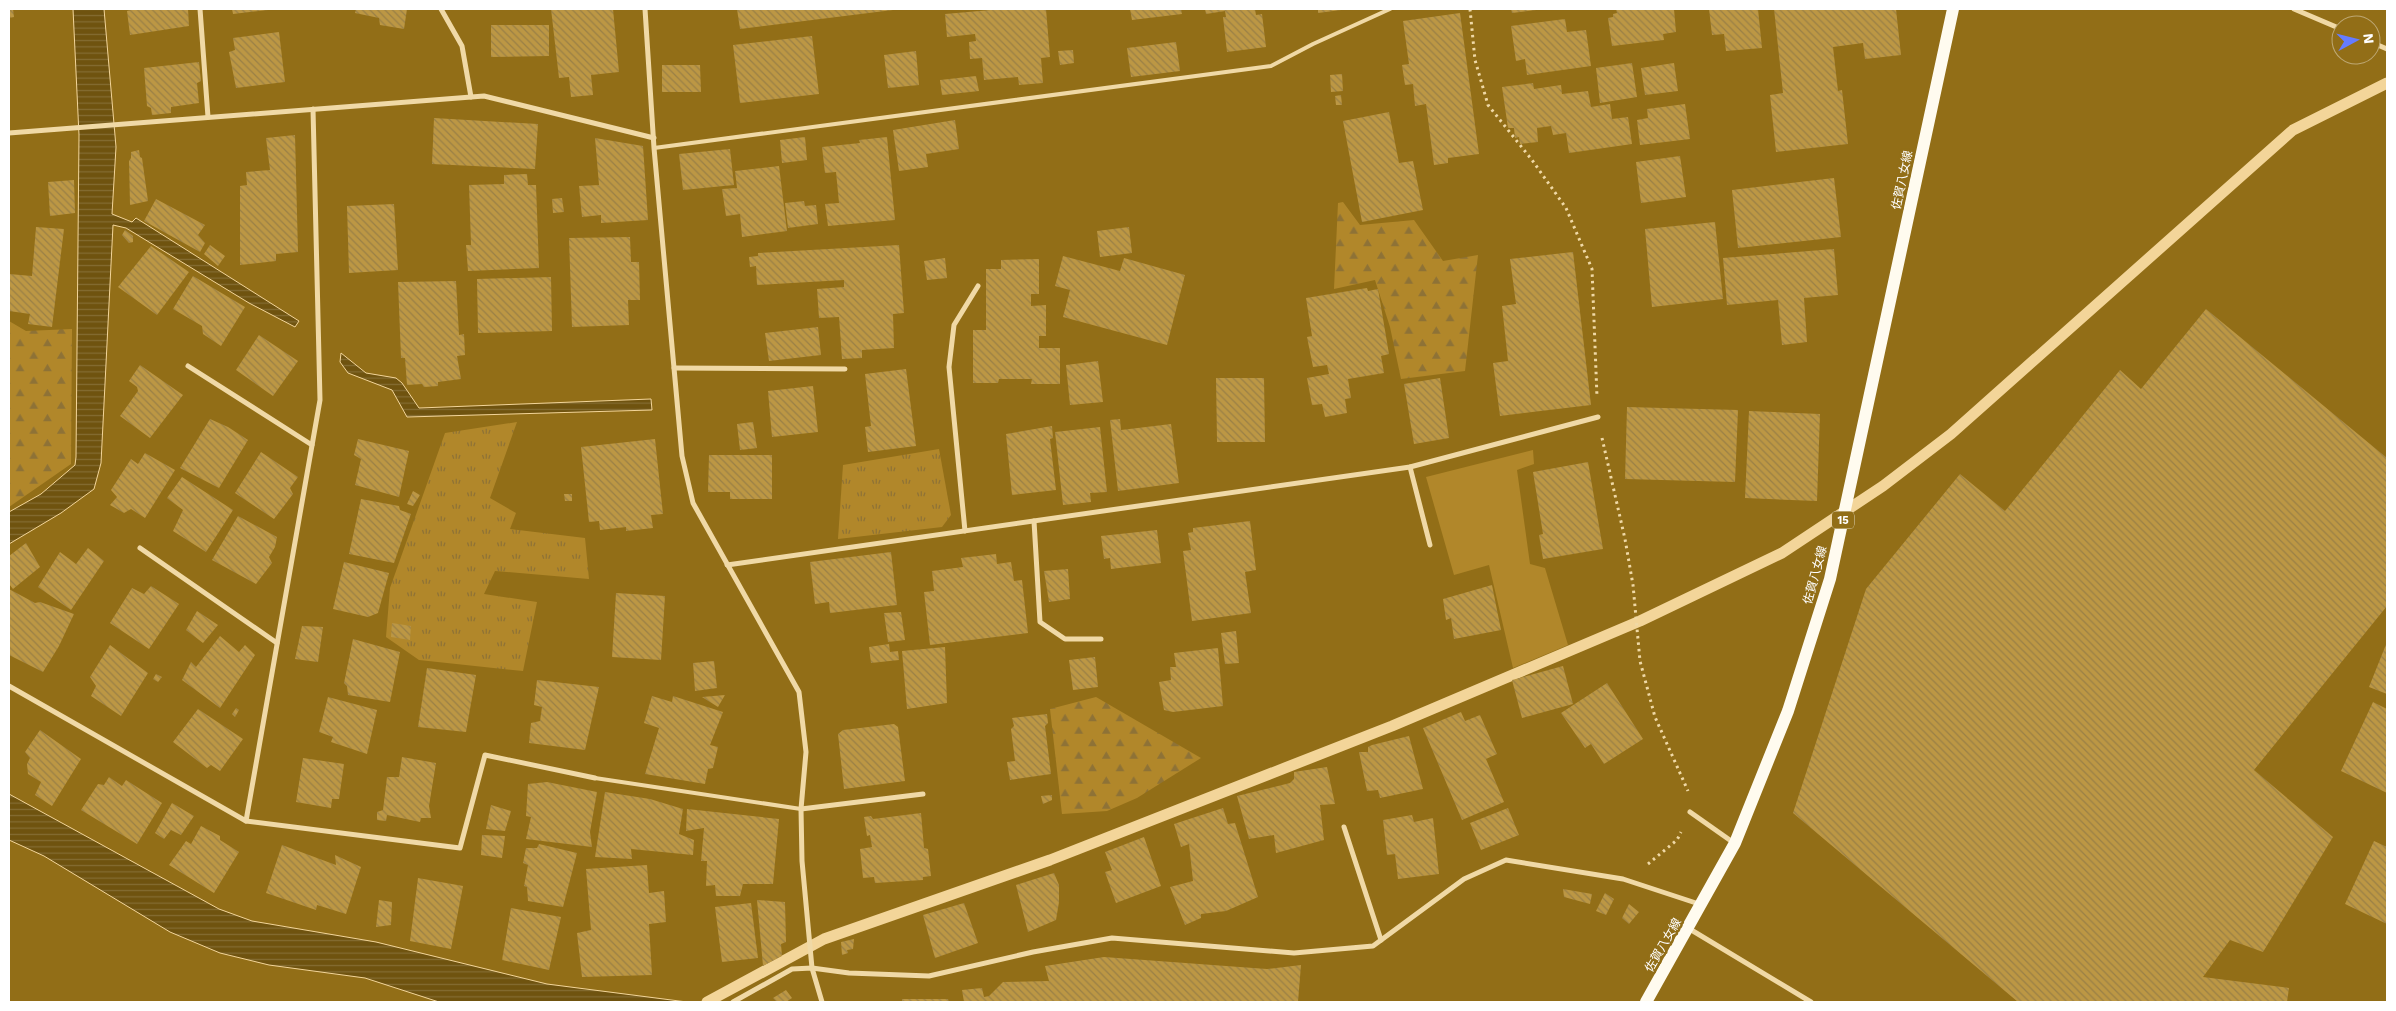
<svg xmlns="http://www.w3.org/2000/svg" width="2396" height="1011" viewBox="0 0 2396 1011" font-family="'Work Sans','Noto Sans JP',sans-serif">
	<defs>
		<pattern id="grass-tufts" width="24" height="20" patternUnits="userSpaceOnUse" patternTransform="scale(1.25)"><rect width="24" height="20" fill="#b1872a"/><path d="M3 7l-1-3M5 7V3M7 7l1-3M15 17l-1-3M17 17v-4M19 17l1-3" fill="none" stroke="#8e7236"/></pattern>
		<pattern id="forest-firs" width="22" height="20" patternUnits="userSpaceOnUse" patternTransform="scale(1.25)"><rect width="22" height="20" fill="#b1872a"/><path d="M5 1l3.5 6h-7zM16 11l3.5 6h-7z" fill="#8e7236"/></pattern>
		<pattern id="water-rules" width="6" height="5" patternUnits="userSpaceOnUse" patternTransform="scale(1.25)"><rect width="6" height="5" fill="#6f530f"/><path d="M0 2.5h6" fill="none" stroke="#856d33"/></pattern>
		<pattern id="building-back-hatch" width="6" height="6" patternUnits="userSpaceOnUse" patternTransform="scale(1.25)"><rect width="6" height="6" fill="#bc9744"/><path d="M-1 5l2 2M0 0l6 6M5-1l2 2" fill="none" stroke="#9a8046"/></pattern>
	</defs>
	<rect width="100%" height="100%" fill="#926e17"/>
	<g fill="url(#grass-tufts)">
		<polygon points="517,422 490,498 516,513 510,529 585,538 589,579 495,571 484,594 537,602 523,671 419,660 386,637 390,588 445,433"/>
		<polygon points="939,449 951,515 942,527 838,539 843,465"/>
	</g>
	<g fill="url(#forest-firs)">
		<polygon points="1343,202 1360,225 1414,220 1443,261 1478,255 1465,371 1401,379 1390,327 1375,280 1334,289 1338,203"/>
		<polygon points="9,321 26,331 72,329 71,464 9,507"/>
		<polygon points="1096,697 1201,758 1137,798 1107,811 1062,814 1050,709"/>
	</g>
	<polygon fill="#b1872a" points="1533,450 1534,464 1517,470 1530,564 1545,568 1568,645 1513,668 1489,565 1454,575 1426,477"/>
	<g fill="url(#water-rules)" stroke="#f3d599">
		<polygon points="73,9 104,9 116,147 112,214 132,222 136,218 299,321 295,327 249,303 126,228 113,225 101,463 94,489 61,513 9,544 9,512 41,494 75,465 76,457 79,135"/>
		<polygon points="341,353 366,373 396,378 402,383 419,408 651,399 652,410 407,417 392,390 348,373 340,362"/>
		<polygon points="9,794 219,909 252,921 376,942 547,984 687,1002 439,1002 365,978 269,965 220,953 170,932 44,856 9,840"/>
	</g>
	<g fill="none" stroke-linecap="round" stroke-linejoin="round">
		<polyline stroke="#f3d599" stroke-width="11" points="707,1002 824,939 1050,860 1392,726 1640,621 1782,553 1883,486 1951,434 2293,130 2387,83"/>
	</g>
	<g fill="url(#building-back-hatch)">
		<polygon points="9,9 13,9 14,17 9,18"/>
		<polygon points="135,9 188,9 189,26 130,35 127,11"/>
		<polygon points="232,9 268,9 268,10 233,14"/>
		<polygon points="356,9 407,9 404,29 380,25 379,18 355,13"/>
		<polygon points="551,9 613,9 619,72 591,75 593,95 571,97 569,77 559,78"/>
		<polygon points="737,9 892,9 893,10 740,29"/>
		<polygon points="1002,9 1046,9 1050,57 1041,58 1043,83 1019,85 1018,77 984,80 982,58 970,59 969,42 976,41 975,34 947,37 945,14"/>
		<polygon points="1130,9 1181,9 1182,14 1132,20"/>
		<polygon points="1205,9 1255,9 1256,15 1262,14 1266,47 1227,52 1223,17 1226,17 1225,11 1206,14"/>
		<polygon points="1318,9 1341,9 1341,10 1318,13"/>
		<polygon points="1511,9 1536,9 1536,10 1512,13"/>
		<polygon points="1616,9 1674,9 1676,32 1663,34 1664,40 1612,46 1608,18 1613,17 1613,14 1617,13"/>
		<polygon points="1709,9 1758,9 1762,48 1726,51 1724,34 1712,35"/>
		<polygon points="1774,9 1896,9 1901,55 1865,59 1863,43 1833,47 1838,91 1842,90 1848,144 1776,152 1770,95 1783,93"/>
		<polygon points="1460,13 1479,154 1448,158 1448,163 1434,165 1426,104 1415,106 1413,84 1405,85 1402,65 1409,64 1403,21"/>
		<polygon points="1565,19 1567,32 1586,30 1591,66 1527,75 1525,59 1516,61 1511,26"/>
		<polygon points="491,25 549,25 549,56 491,57"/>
		<polygon points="279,32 285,82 236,88 229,52 235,50 233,38"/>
		<polygon points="812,36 819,94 740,103 733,45"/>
		<polygon points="1176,42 1180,71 1131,77 1127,48"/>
		<polygon points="1073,50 1074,63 1060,65 1058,51"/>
		<polygon points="916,51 919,85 888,88 884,55"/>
		<polygon points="199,62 201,81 197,83 199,103 171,107 171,113 152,115 151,108 147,106 144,68"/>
		<polygon points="1632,63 1637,97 1600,103 1596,68"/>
		<polygon points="1674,63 1678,91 1645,95 1641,68"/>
		<polygon points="662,65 700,65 701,92 662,92"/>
		<polygon points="1342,74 1343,91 1331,92 1330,75"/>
		<polygon points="976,76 979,91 942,95 940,80"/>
		<polygon points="1533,83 1534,89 1561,85 1562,94 1588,91 1591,107 1610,104 1612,119 1628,117 1632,144 1569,153 1566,133 1553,135 1551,126 1537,128 1538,142 1520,144 1519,137 1515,138 1514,128 1508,128 1502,87"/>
		<polygon points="1341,95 1342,105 1336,105 1335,96"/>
		<polygon points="1685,104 1690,139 1640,145 1637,120 1648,118 1647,109"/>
		<polygon points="1389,112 1399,163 1413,161 1423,210 1362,222 1343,121"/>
		<polygon points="434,118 538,124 535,169 432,164"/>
		<polygon points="955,120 959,149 926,154 928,167 899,171 893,130"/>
		<polygon points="295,135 298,252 276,254 276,261 240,265 240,186 247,185 246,172 270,170 266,138"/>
		<polygon points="805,137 807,160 782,163 780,140"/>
		<polygon points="887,137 895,220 828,226 825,204 839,203 836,172 825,173 822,147 860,143 859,140"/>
		<polygon points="595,138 643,146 648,220 601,223 601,215 582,217 579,186 599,185"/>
		<polygon points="730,149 734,185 683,190 679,154"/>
		<polygon points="139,150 140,157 142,158 148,201 130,205 129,161 131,158 131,152"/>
		<polygon points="1680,156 1686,197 1641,203 1636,162"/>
		<polygon points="779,166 787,231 742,237 740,214 726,216 722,189 737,188 735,171"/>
		<polygon points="527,174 528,185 536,185 539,268 468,271 466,245 471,245 469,185 504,184 504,175"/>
		<polygon points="1834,178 1841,237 1738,248 1732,190"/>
		<polygon points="74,180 75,213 50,216 48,182"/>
		<polygon points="562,198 564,212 553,213 552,199"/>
		<polygon points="156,199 205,225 198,235 205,243 200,252 144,221"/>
		<polygon points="804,201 805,206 816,205 818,224 788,228 785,203"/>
		<polygon points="394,204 398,270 349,273 347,206"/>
		<polygon points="1715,222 1723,299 1652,307 1645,229"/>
		<polygon points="36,227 64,229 52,327 28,324 30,314 9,311 9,274 32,276"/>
		<polygon points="1129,227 1132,253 1100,257 1097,231"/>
		<polygon points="125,230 133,236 133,242 129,243 122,235"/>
		<polygon points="630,237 631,262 639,262 640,300 628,300 629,325 572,327 569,238"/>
		<polygon points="210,245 225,256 218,266 204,254"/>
		<polygon points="899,245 904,313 893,314 894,348 862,350 862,358 842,359 839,317 819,318 817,289 844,287 844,280 757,285 756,266 750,267 749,257 758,256 758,253"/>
		<polygon points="151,246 189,272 157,315 118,287"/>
		<polygon points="1834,249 1838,295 1804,298 1807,342 1782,345 1778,300 1727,305 1723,258"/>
		<polygon points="1573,252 1591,405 1500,416 1493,363 1508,361 1502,306 1516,304 1510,259"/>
		<polygon points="1063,256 1120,271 1124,258 1185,275 1167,345 1063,317 1070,290 1055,286"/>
		<polygon points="945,258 947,278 927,280 924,261"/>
		<polygon points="1039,259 1039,294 1031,294 1031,306 1046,305 1046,336 1039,336 1039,348 1060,348 1060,384 1031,384 1032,379 999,379 998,383 973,383 973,330 986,330 986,269 1001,269 1001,260"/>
		<polygon points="193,276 245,307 221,346 203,334 202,326 173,309"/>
		<polygon points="551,277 552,331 478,333 477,279"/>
		<polygon points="456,281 459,335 464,334 465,355 457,356 461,379 438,382 438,386 424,387 422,384 407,385 405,358 401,358 398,282"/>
		<polygon points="1367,288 1368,291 1378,289 1389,354 1381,356 1384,373 1348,379 1351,398 1345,399 1347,413 1325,417 1322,404 1312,405 1307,378 1329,374 1327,365 1313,367 1307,337 1312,336 1306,298"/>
		<polygon points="2206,309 2387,458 2387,606 2254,770 2333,837 2263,952 2230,940 2203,977 2289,988 2287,1002 2018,1002 1793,813 1866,589 1960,474 2005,511 2120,370 2141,389"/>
		<polygon points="818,327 821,355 769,361 765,333"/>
		<polygon points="259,335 298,361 273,396 236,370"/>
		<polygon points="1098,361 1103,402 1070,405 1066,365"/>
		<polygon points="140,365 183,395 150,438 120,416 138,391 137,387 129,381"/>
		<polygon points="906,369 916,446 868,452 865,427 871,426 865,374"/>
		<polygon points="1216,378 1264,378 1265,442 1217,442"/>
		<polygon points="1440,378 1449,438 1414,444 1404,384"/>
		<polygon points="813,386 818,432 772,437 768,391"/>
		<polygon points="1627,407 1738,410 1735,482 1625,479"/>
		<polygon points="1749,411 1820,414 1817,501 1745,498"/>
		<polygon points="210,419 228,427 248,440 219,488 180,468"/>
		<polygon points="1120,419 1121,430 1171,424 1179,483 1118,491 1110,420"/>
		<polygon points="753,422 757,448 740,450 737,424"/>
		<polygon points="1052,426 1053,438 1050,439 1056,490 1012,495 1006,434"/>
		<polygon points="1100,427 1107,492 1090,493 1091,502 1063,505 1055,432"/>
		<polygon points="358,439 409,451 399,497 355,485 361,459 354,455"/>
		<polygon points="655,439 663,514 651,515 653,528 626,531 626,527 600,530 599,521 589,522 581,447"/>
		<polygon points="261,452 298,477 290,488 293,494 274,519 235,493"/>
		<polygon points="145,453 175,470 145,518 131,509 124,513 110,505 117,497 111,490 131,459 138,464"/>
		<polygon points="709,455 772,455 772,499 730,499 730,492 708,492"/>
		<polygon points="1588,462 1603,549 1543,559 1539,535 1543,534 1533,472"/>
		<polygon points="182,477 233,510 206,552 173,531 183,510 167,498"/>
		<polygon points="413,491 420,495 413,506 407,504"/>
		<polygon points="564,494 572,494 572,501 565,501"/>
		<polygon points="361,499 399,506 400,510 411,514 394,563 349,554"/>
		<polygon points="238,516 277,537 275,547 269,557 272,563 256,584 212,560"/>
		<polygon points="1250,521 1256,570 1245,572 1251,613 1192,621 1183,551 1191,550 1188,533 1193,532 1193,528"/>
		<polygon points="1157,530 1161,563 1111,569 1110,558 1104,559 1101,536"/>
		<polygon points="26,543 40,567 13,589 9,584 9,556"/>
		<polygon points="88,548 104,561 71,610 38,587 60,552 76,564"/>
		<polygon points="891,552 897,605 830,613 829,602 815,604 810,562"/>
		<polygon points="996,554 997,564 1011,562 1014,581 1022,580 1028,633 930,645 924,592 934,591 932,571 963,567 961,558"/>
		<polygon points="344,562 389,573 378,613 368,617 333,609"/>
		<polygon points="1068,569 1070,599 1049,602 1044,571"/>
		<polygon points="1492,585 1501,630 1454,639 1451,618 1446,620 1443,599"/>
		<polygon points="151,586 179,604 149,649 110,623 132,588 144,594"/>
		<polygon points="9,589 35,603 40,602 74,614 59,646 43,672 9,655"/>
		<polygon points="616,593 665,596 661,660 612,657"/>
		<polygon points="197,611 218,625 203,643 186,630"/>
		<polygon points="901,612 905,640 888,642 884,613"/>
		<polygon points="392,623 411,626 410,640 391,637"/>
		<polygon points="302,626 323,627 318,662 295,659"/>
		<polygon points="1236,631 1239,663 1225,664 1221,633"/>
		<polygon points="220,636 239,652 245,645 255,655 220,708 182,680 191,662 196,667"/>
		<polygon points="353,639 400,652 390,702 348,695 347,686 344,683"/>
		<polygon points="2387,642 2387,694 2369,687"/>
		<polygon points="889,644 890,652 898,651 899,660 871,663 869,647"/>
		<polygon points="110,645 148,673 121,716 91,696 96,686 90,677"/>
		<polygon points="945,647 947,703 907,709 902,651"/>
		<polygon points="1218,648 1223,706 1173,712 1164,710 1159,682 1171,680 1170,667 1176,667 1174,653"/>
		<polygon points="1095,657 1098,687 1073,690 1069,660"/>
		<polygon points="714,661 717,688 695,691 693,663"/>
		<polygon points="1563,666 1573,704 1522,718 1512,680"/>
		<polygon points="427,668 476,675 466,732 418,727"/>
		<polygon points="156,674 162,677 158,682 153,679"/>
		<polygon points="537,680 599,687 585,750 529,743 531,723 540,721 542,707 534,705"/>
		<polygon points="1607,683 1643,739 1604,764 1591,744 1585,748 1561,713"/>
		<polygon points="725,695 718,707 702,697"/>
		<polygon points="652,696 672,702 673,696 723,712 710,745 718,747 713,768 708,769 705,784 645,774 659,728 644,723"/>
		<polygon points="328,697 377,710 367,754 331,742 333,737 319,732"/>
		<polygon points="2373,702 2387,709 2387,793 2341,771"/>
		<polygon points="236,708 239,710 235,717 232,714"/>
		<polygon points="198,709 243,739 220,771 211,765 207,768 173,742"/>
		<polygon points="1461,712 1465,721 1480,715 1497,754 1486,759 1504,802 1462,820 1423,728"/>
		<polygon points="1047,714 1048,723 1045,726 1051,774 1010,780 1007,762 1015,761 1011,729 1014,726 1012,718"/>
		<polygon points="894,724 898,727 905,781 844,789 838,734 843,730"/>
		<polygon points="40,730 81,759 52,806 35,795 41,782 28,774 27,764 30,758 25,752"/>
		<polygon points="1409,736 1423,789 1380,798 1378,790 1367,791 1359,752 1368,752 1368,747 1372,745"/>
		<polygon points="402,757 436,763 429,806 431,818 421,818 420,822 387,815 386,821 377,820 377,812 383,810 387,777 399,777"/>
		<polygon points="303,758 344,764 339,799 332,799 331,808 296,802"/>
		<polygon points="1327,767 1335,804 1320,805 1324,840 1276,853 1274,835 1249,839 1237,796 1290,783 1294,779 1294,772"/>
		<polygon points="109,777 122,786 126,780 162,803 137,844 81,810 98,784 104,785"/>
		<polygon points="547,782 597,792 590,832 592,847 526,839 531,817 526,816 528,784"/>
		<polygon points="605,792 650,799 683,809 679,834 694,840 693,855 631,849 632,859 595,857"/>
		<polygon points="1052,795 1052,800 1043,804 1041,796"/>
		<polygon points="172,803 194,816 181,835 171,830 164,839 155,833"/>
		<polygon points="491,805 511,811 505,831 486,829"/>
		<polygon points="1223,808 1228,824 1235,823 1258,897 1226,911 1201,914 1201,918 1185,925 1170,887 1193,881 1189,844 1181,847 1174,824"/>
		<polygon points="1508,808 1519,835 1481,850 1470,823"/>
		<polygon points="687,809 779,819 773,884 743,884 740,896 716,896 715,885 706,886 707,861 701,861 704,828 686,831"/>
		<polygon points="921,813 924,848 928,849 931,876 923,877 923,880 875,883 874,877 863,878 860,849 872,847 870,835 867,836 864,817 871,816 873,819"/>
		<polygon points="1412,815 1414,822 1433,818 1439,874 1398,879 1395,854 1387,855 1383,820"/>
		<polygon points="201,826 220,836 220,840 239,852 214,893 169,865 186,841 191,844"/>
		<polygon points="482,835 505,836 502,858 481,855"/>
		<polygon points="1144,837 1161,886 1116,903 1105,872 1112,870 1105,852"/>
		<polygon points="2374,841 2387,847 2387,924 2345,904"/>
		<polygon points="539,844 577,853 563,907 528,901 527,887 524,886 528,865 523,863 526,848 537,848"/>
		<polygon points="282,845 336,865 335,855 361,867 346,914 317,905 316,910 266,893"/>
		<polygon points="647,865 649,893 664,891 666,922 649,924 652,975 582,977 577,933 591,930 586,869"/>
		<polygon points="1054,873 1059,885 1059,902 1056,920 1028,932 1016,885"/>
		<polygon points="418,878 463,886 451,949 410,941"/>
		<polygon points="1563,889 1592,894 1590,904 1564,897"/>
		<polygon points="1605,893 1614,899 1606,915 1596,911"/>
		<polygon points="379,900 392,902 391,925 376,927"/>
		<polygon points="757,900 785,902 786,942 781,944 782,956 763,966"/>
		<polygon points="751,903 758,958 722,962 715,907"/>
		<polygon points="964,903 978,943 935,958 923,915"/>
		<polygon points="1629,904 1639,912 1629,924 1622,918"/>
		<polygon points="511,908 561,917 549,970 502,960"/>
		<polygon points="854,939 853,949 847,950 848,953 842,955 841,942"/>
		<polygon points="1104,957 1267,969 1301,965 1298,1002 964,1002 962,990 982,988 984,997 989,996 1003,982 1049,981 1045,966"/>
		<polygon points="786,990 792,998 786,1002 777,1002 773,998"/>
		<polygon points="902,999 948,999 949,1002 902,1002"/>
	</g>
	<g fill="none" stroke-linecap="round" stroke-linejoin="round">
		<g stroke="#f0d9a6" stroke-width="3" stroke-dasharray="2.5 4" stroke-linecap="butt">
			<polyline points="1470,9 1475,60 1488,105 1532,160 1566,208 1592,269 1597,397"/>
			<polyline points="1602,438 1625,539 1633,585 1640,661 1655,717 1688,791"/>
			<polyline points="1648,864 1677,840 1681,832"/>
		</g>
		<g stroke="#f0d9a6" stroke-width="4">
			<polyline points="654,148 1271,66 1313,44 1390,9"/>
			<polyline points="595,778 801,809"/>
		</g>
		<g stroke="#f0d9a6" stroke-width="5">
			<polyline points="200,9 208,117"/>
			<polyline points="441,9 462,46 471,97"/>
			<polyline points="645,9 654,148 682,456 693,503 799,692 806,752 801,809 802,861 812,968 822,1002"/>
			<polyline points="2294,9 2341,29"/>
			<polyline points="2371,42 2387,49"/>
			<polyline points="9,133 484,96 654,138"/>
			<polyline points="188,366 312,445"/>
			<polyline points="674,368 845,369"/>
			<polyline points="1410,467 1430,545"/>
			<polyline points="1034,521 1040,622 1065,639 1101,639"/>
			<polyline points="965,531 949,367 954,325 978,286"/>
			<polyline points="140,548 277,643"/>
			<polyline points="727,565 1410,467 1598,417"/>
			<polyline points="9,686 246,821 460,848 485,755 595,778"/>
			<polyline points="801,809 923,794"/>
			<polyline points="1690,812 1734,843"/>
			<polyline points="246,821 320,400 313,109"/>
			<polyline points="1344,827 1381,940"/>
			<polyline points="1688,928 1811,1002"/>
			<polyline points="733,1002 792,969 812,968 849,973 929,976 1033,952 1112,938 1294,953 1373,946 1464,879 1506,860 1623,879 1699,904"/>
		</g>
		<polyline stroke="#fffbef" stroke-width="12" points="1646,1002 1735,843 1788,711 1830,579 1953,9"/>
	</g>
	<g text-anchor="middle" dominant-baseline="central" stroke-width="5" stroke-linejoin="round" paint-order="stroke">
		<rect fill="#926e17" stroke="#ded4b9" stroke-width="1" x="1832" y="511.5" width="22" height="17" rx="4"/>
		<g font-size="11" font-weight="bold" fill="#fff">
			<text x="1843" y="520">15</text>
		</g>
		<g font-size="12" fill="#fff" stroke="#926e17">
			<text transform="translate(1902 180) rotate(-78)">佐賀八女線</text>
			<text transform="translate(1815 575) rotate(-75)">佐賀八女線</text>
			<text transform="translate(1663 945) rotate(-60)">佐賀八女線</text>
		</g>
	</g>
	<rect width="2396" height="1011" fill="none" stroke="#ffffff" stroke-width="20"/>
	<g transform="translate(2356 40) rotate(83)"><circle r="24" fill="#926e17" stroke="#bea874"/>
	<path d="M0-4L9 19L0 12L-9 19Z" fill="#657cff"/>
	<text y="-8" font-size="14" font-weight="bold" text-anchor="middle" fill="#ffffff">N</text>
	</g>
</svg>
